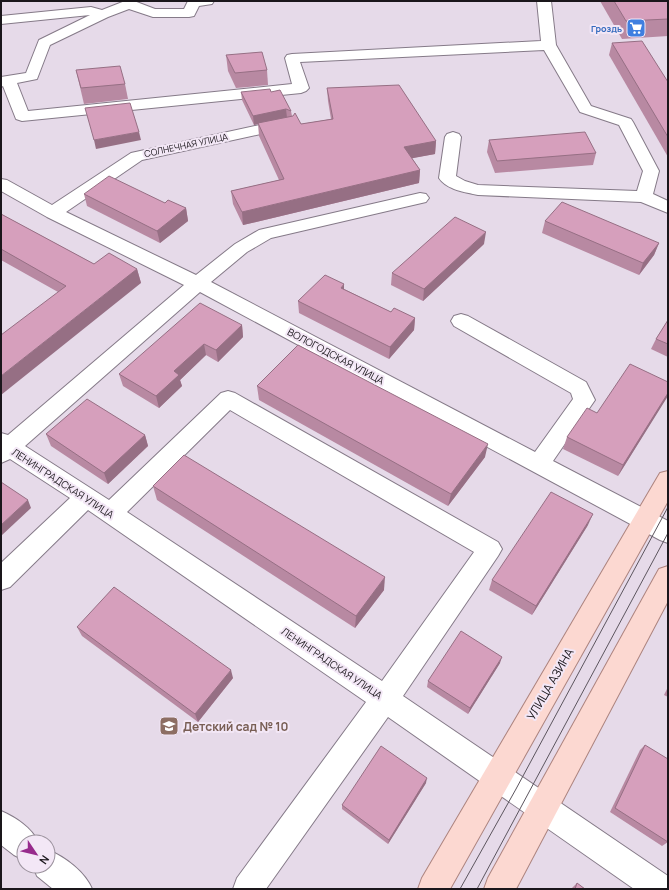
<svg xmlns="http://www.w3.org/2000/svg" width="669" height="890" viewBox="0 0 669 890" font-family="Manrope,sans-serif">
	<rect width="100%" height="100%" fill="#e6dae9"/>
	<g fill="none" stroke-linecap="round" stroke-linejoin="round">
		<defs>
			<g id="minor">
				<path d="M125,1H134L155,9H184L188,1H214L212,4L199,6L194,16L189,17H153L129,9L108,17L50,45L37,79L17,83L28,111L292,84L285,58L287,55L292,54L541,41L537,1H551L556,45L591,106L631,119L633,122L659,171L653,194L668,201V213L641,202L478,195C465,192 447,190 439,178L445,137L447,134L453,132L459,134L461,137L456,176L465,181L478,185L637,191L643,171L619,125L580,112L544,50L300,62L309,88L306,91L301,93L22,121L16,119L3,86L1,87V77L26,73L39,40L90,15L1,24V16L91,7L102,10Z"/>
				<path d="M287,119L293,121L295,124L293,127L142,160L66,212L196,275L235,244L259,230L420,193L426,194L429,198L426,202L271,238L247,252L211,282L535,452L573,399L571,393L454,326L451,321L454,316L461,314L468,316L586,382L595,400L553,461L668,521V543L660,540L200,292L25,446L109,500L221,393L228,391L235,393L498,542L502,549L498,556L403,696L668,876V889H634L388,717L266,889H233L237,878L366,702L88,510L10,587L1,590V563L70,498L10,459L1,463V433L8,435L184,285L47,217L1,191V179L7,180L52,205L131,153ZM230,410L474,552L382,681L127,512Z"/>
				<path d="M1,811C15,817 32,828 38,842H24V860L14,855L1,845Z"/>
				<path d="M48,850C65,857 85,872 92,889H53L37,876L33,866H48Z"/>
			</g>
			<g id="major">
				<polygon points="668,471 668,501 450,889 418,889 422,878 660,473"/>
				<polygon points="668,566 668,601 516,889 484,889 488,878 659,569"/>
			</g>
		</defs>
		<use href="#minor" stroke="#857a88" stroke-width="2"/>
		<use href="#major" stroke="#ac837e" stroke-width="2"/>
		<use href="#minor" fill="#fff" fill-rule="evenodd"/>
		<use href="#major" fill="#fcd8d1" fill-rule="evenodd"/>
		<g stroke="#5c555e" stroke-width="1">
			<polyline points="460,889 516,789 668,507"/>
			<polyline points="477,889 668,533"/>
		</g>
	</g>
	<g fill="#b889a2">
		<polygon points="600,1 668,1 668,36 622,39"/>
		<polygon points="612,43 668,82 668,157 609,55"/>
		<polygon points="226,55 267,70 268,85 236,88 228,71"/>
		<polygon points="76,70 125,84 128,99 84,104"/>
		<polygon points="327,88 436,141 435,154 412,158 420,170 419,183 243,225 233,204 231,191 279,180 259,136 258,124 254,125 242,100 241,92 271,92 291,111 292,116 301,124 331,119 328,101"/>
		<polygon points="489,140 596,153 593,165 495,173 487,152"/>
		<polygon points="84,194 165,203 186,208 188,221 160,243 87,206"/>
		<polygon points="1,214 94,264 137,269 141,283 58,292 1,260"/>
		<polygon points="545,221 659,243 654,255 639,275 542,233"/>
		<polygon points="484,244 423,301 391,285 392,273"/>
		<polygon points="344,289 391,312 415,318 414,330 389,359 299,313 298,301"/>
		<polygon points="668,320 668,357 651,349 656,339"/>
		<polygon points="242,325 243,337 218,362 206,355 180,380 182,386 159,408 123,386 119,374"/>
		<polygon points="668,382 668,395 618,476 563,449 567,437 597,413"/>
		<polygon points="257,386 485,457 448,506 259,400"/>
		<polygon points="46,434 145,435 148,446 108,484 51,446"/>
		<polygon points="153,486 384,590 355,628 157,500"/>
		<polygon points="588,525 532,615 489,590 492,580"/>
		<polygon points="77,627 233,678 198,722 82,636"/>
		<polygon points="500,663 468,714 427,687 428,681"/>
		<polygon points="668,687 668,697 664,695"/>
		<polygon points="645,745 668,842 662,846 610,812 640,750"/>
		<polygon points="426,783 388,844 342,809 342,805"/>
		<polygon points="577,883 585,889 571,889"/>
	</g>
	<g fill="#966f84">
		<polygon points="286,109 287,118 254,125 253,116"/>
		<polygon points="139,132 141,140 96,149 94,140"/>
		<polygon points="436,141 435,154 403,160 404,147"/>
		<polygon points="420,170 419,183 243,225 242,212"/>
		<polygon points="186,208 188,221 160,243 157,231"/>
		<polygon points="486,232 484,244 423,301 424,289"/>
		<polygon points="659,243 654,255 639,275 643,263"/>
		<polygon points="137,269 141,283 1,395 1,376"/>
		<polygon points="344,284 344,297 341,288"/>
		<polygon points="415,318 414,330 389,359 390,347"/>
		<polygon points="242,325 243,337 218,362 216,350"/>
		<polygon points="204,344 206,355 180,380 182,386 159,408 156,396 174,371"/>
		<polygon points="668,393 668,396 618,476 623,465"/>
		<polygon points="145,435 148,446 108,484 104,473"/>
		<polygon points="488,444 485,457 448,506 451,494"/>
		<polygon points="28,500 31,508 1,536 1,525"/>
		<polygon points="593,514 588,525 532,615 536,606"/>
		<polygon points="385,577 384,590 355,628 356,616"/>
		<polygon points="502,657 500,663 468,714 470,708"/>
		<polygon points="231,670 233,678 198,722 195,714"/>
		<polygon points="427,778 426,783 388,844 389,840"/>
	</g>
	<g fill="#d69fbc" stroke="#966f84">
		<polygon points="614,1 668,1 668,19 626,21"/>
		<polygon points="642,41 668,82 668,137 612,43"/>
		<polygon points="262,52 267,70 235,73 226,55"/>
		<polygon points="120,66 125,84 81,88 76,70"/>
		<polygon points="399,85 436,141 404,147 420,170 242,212 231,191 284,179 258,123 293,116 295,113 301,124 333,119 327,88"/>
		<polygon points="270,89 271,92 280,90 291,111 286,109 253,116 241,92"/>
		<polygon points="130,103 139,132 94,140 85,108"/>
		<polygon points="585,132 596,153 497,161 489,140"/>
		<polygon points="109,176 165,203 168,200 186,208 157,231 84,194"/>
		<polygon points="562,202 659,243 643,263 545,221"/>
		<polygon points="1,214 94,264 109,253 137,269 1,376 1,335 66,286 1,249"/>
		<polygon points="455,217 486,232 424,289 392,273"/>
		<polygon points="325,275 344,284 341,288 391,312 394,308 415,318 390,347 298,301"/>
		<polygon points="200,303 242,325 216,350 204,344 174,371 179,375 156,396 119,374"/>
		<polygon points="668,320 668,344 656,339"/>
		<polygon points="298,345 488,444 451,494 257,386"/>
		<polygon points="630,364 668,382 668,393 623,465 567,437 587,408 597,413"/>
		<polygon points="87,399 145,435 104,473 46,434"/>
		<polygon points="184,455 385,577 356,616 153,486"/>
		<polygon points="1,482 28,500 1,525"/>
		<polygon points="551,492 593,514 536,606 492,580"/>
		<polygon points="114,587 231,670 195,714 77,627"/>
		<polygon points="461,631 502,657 470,708 428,681"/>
		<polygon points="645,745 668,759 668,842 615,808"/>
		<polygon points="381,746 427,778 389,840 342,805"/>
		<polygon points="577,883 585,889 575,889"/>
	</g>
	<defs>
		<symbol id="supermarket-square" viewBox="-11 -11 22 22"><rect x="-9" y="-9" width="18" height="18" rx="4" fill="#3f7fe0" stroke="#f3e7f6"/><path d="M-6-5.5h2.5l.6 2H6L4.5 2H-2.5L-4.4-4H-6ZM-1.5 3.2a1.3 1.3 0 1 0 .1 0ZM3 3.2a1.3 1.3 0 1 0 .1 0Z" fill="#fff"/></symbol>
		<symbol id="school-square" viewBox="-11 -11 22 22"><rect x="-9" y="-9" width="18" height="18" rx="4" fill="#8d6e63" stroke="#f3e7f6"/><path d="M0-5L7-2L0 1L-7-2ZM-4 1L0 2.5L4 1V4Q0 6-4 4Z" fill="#fff"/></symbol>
	</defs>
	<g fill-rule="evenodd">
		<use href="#supermarket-square" x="625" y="17" width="22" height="22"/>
		<use href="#school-square" x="158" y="715" width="22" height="22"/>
	</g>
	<g text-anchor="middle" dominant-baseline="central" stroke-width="4" stroke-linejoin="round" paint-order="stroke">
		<g font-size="9" font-weight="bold" fill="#366cbe" stroke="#f3e7f6" text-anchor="end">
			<text x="622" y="28">Гроздь</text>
		</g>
		<g font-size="9" fill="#1a161b" stroke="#f3e7f6">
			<text transform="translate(186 145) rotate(-12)">СОЛНЕЧНАЯ УЛИЦА</text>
		</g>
		<g font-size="10" fill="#1a161b" stroke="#f3e7f6">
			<text transform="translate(336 356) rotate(28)">ВОЛОГОДСКАЯ УЛИЦА</text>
			<text transform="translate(63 483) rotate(33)">ЛЕНИНГРАДСКАЯ УЛИЦА</text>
			<text transform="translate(332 663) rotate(34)">ЛЕНИНГРАДСКАЯ УЛИЦА</text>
		</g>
		<g font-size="12" fill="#1a161b" stroke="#f3e7f6">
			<text transform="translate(550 684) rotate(-60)">УЛИЦА АЗИНА</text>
		</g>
		<g font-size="12" font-weight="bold" fill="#785e54" stroke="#f3e7f6" text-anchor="start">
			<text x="183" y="726">Детский сад № 10</text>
		</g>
	</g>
	<rect width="669" height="890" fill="none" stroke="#1a161b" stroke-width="4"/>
	<g transform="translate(36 854) rotate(125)"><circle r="19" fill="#f3e7f6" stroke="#9c939e"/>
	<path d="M0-3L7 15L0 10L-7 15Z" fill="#972b8c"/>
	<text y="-6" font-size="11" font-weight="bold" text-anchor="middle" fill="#1a161b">N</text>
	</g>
</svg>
